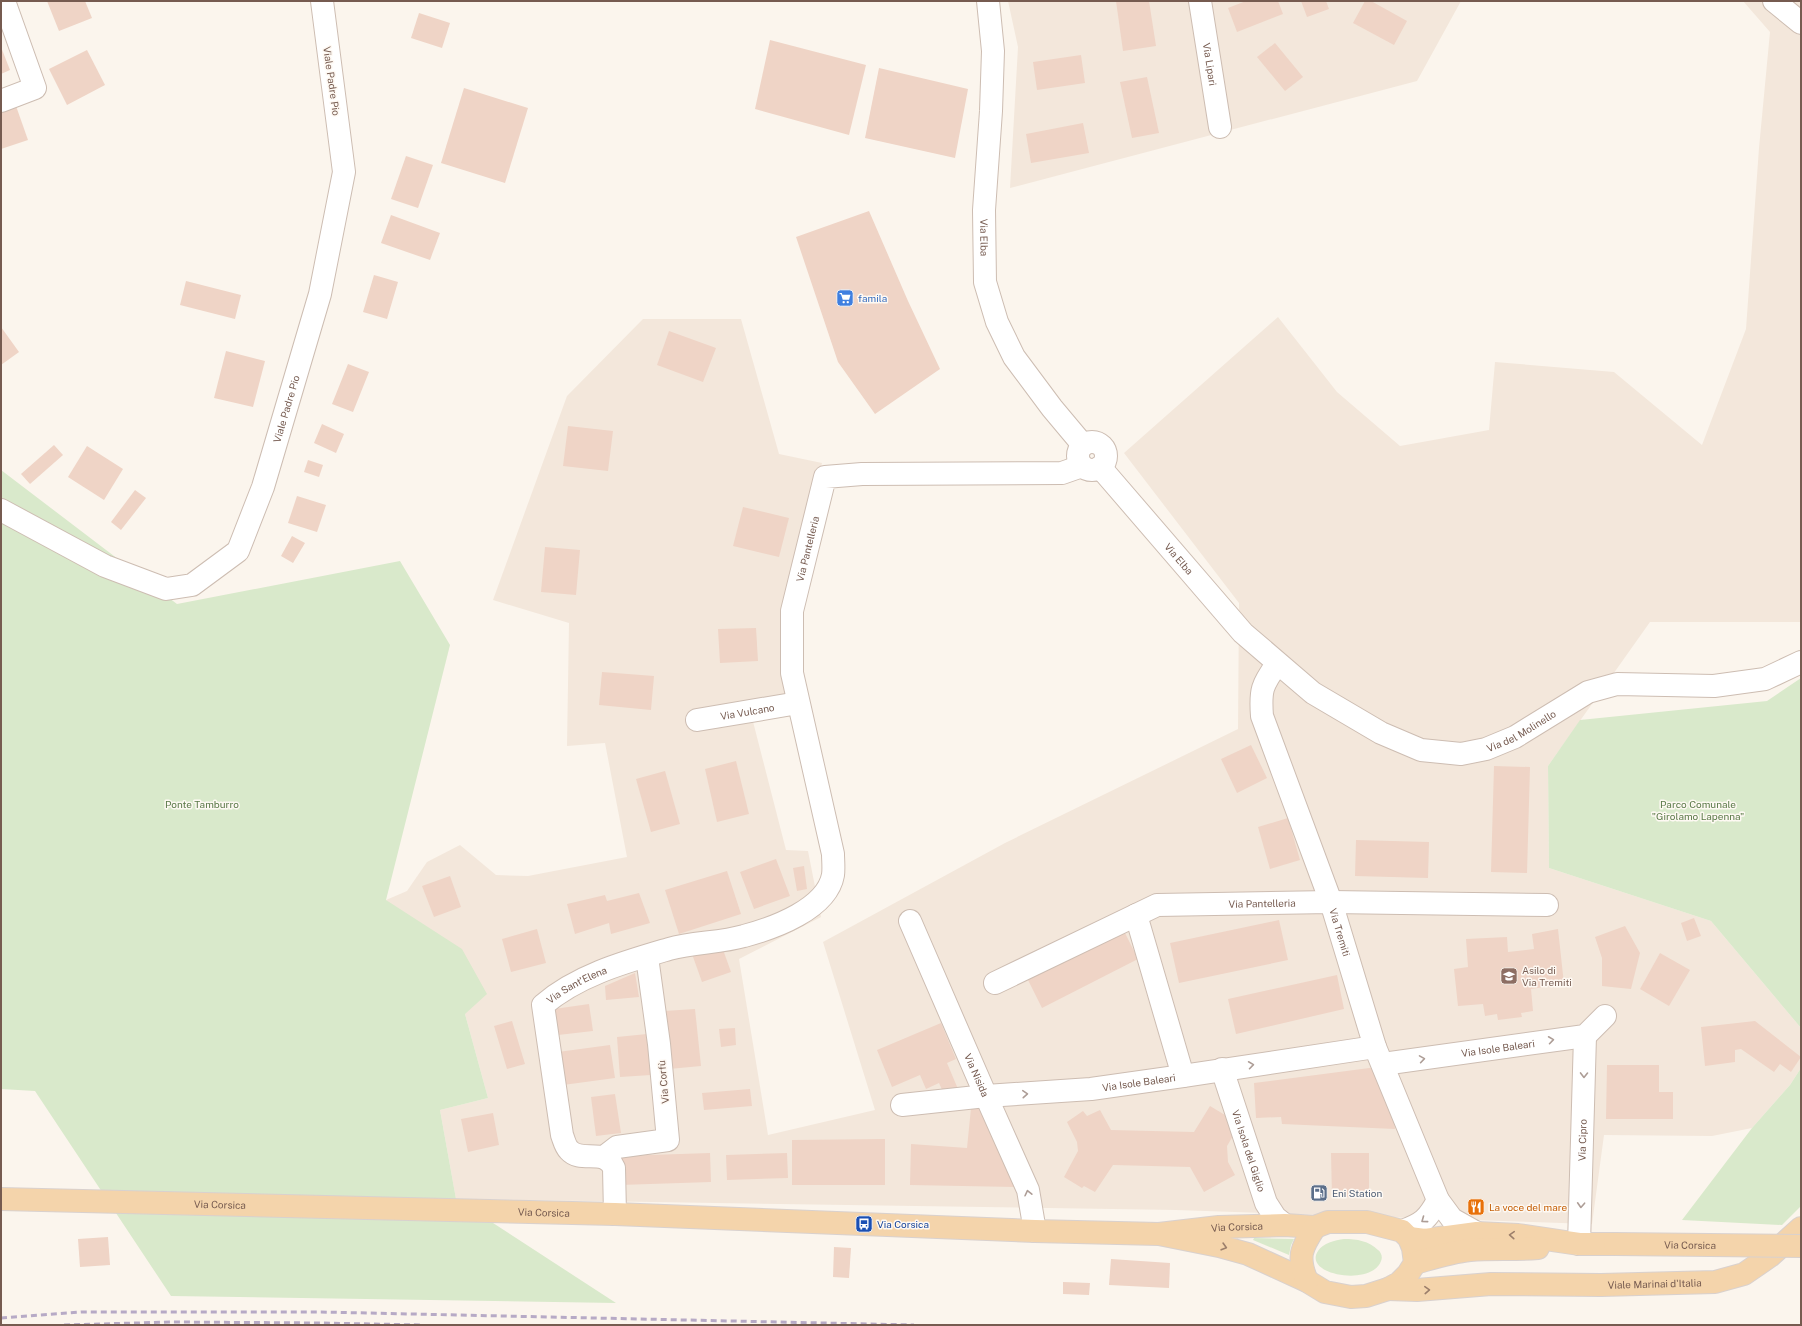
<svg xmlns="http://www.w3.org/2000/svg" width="1802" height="1326" viewBox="0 0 1802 1326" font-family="'Public Sans',sans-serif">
	<rect width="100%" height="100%" fill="#fbf5ed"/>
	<g fill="#f3e7db">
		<polygon points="1008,1 1461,1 1417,81 1010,188 1018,47"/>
		<polygon points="1743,1 1801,1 1801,622 1650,622 1548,766 1549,868 1711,921 1801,1028 1801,1068 1790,1085 1752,1128 1712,1136 1604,1135 1592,1224 1176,1210 456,1199 440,1110 488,1098 465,1014 386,900 407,891 427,862 460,845 496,875 528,876 627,857 605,743 567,746 569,623 493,600 567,396 643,319 741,319 779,454 822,463 781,622 789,700 749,706 786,850 808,851 821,917 739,959 768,1135 875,1110 823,942 1005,843 1238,729 1239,603 1124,453 1278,317 1337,392 1400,446 1489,430 1495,362 1614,372 1702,445 1746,329 1759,148 1770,32"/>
	</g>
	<g fill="#d9e9cb">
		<polygon points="1,470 177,604 400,561 450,645 386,900 462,949 487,994 465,1014 488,1098 440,1110 456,1199 616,1303 171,1296 35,1091 1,1089"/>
		<polygon points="1801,678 1801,1028 1711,921 1549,868 1548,766 1580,720 1767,701"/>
		<polygon points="1801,1068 1801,1206 1782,1225 1682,1220 1752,1128 1790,1085"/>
		<polygon points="1254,1238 1294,1239 1291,1245 1289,1255 1253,1240"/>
		<path d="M1344,1239C1357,1239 1369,1241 1378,1250C1381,1252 1383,1257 1381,1261C1372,1287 1302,1275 1318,1251C1323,1243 1335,1240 1344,1239Z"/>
	</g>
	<g fill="#efd4c6">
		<polygon points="47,1 85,1 92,18 59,31"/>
		<polygon points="1116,1 1149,1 1156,46 1123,51"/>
		<polygon points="1246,1 1278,1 1283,14 1237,32 1228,8"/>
		<polygon points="1301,1 1326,1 1329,9 1307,17"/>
		<polygon points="1365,1 1371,1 1407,21 1394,45 1353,23"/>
		<polygon points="419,13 450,23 442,48 411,38"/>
		<polygon points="770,40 866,65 849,135 755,109"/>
		<polygon points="1275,43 1303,77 1285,91 1257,57"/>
		<polygon points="1,47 10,70 1,74"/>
		<polygon points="87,50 105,85 67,105 49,69"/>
		<polygon points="1081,55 1085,83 1037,90 1033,62"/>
		<polygon points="879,68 968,89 955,158 865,138"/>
		<polygon points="1147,77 1159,133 1132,138 1120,82"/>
		<polygon points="464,88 528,108 505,183 441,163"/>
		<polygon points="16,106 28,140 1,149 1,111"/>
		<polygon points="1083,123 1089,153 1031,163 1026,134"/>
		<polygon points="406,156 433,165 418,208 391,199"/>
		<polygon points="869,211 908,301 940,369 875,414 838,362 796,237"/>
		<polygon points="391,215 440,233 430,260 381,243"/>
		<polygon points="374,275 398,282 387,319 363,312"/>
		<polygon points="186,281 241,295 235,319 180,305"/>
		<polygon points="1,327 19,352 1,365"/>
		<polygon points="669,331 716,348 703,382 657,365"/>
		<polygon points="226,351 265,361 253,407 214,398"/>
		<polygon points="348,364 369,372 353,412 332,404"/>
		<polygon points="322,424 344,434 336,453 314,443"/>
		<polygon points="568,426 613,431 608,471 563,466"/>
		<polygon points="54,445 63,455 30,484 21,474"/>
		<polygon points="87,446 123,469 104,500 68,477"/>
		<polygon points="308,460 323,465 319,477 304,472"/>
		<polygon points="135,490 146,498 121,530 111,522"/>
		<polygon points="297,496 326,505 317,532 288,523"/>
		<polygon points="743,507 789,518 779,557 733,546"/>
		<polygon points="292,536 305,543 293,563 281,556"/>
		<polygon points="545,547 580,550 576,595 541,592"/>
		<polygon points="756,628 758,661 720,663 718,629"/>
		<polygon points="602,672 654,676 651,710 599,705"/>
		<polygon points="1251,745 1267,778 1237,793 1221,759"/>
		<polygon points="736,761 749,814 717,822 705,769"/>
		<polygon points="1494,766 1530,767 1527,873 1491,872"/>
		<polygon points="665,771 680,824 651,832 636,779"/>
		<polygon points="1288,818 1300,860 1270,869 1258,827"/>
		<polygon points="1356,840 1429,842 1428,878 1355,876"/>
		<polygon points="776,859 790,896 754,909 740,872"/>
		<polygon points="804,866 807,889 797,891 793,868"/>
		<polygon points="727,871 741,914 679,934 665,890"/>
		<polygon points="450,876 461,907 434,917 422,886"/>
		<polygon points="639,893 650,923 611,934 609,923 575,934 567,904 605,895 607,901"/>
		<polygon points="1694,918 1701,936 1687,941 1681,923"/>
		<polygon points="1279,920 1288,960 1179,983 1170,943"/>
		<polygon points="1625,926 1640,953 1631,989 1602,986 1602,958 1595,937"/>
		<polygon points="537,929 546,963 511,972 502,939"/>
		<polygon points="1123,929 1138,959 1042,1008 1027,978"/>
		<polygon points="1558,929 1564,984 1531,989 1533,1011 1521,1013 1522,1017 1498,1020 1497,1014 1485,1016 1483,1004 1458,1006 1454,969 1468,967 1466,939 1507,937 1508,952 1534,949 1532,934"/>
		<polygon points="721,944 731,972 702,982 692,954"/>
		<polygon points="1660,953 1690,970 1669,1006 1640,989"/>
		<polygon points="635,973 639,997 606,1000 605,986"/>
		<polygon points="1337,975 1344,1009 1236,1034 1228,999"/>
		<polygon points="589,1004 593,1031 558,1035 554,1009"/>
		<polygon points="695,1009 701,1066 669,1069 664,1011"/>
		<polygon points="512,1021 525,1064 507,1069 494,1026"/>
		<polygon points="1755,1021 1801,1057 1791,1072 1780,1064 1774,1072 1741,1049 1735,1050 1735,1062 1705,1066 1701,1027"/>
		<polygon points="941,1023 956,1059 947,1063 958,1089 944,1094 939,1083 926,1089 920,1075 892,1087 877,1050"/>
		<polygon points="735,1028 736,1045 721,1047 719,1029"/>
		<polygon points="647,1034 651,1075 620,1077 617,1037"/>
		<polygon points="610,1045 615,1078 563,1085 558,1052"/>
		<polygon points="1607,1065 1659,1065 1659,1092 1673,1092 1673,1119 1606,1119"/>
		<polygon points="1377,1067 1393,1108 1395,1129 1282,1124 1281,1117 1256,1118 1254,1083"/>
		<polygon points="750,1089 752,1106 704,1110 702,1093"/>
		<polygon points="615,1094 621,1133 596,1136 591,1097"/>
		<polygon points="1210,1106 1240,1124 1227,1146 1228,1162 1235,1175 1204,1192 1190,1167 1113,1165 1095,1192 1084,1186 1082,1188 1064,1177 1078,1151 1077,1142 1067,1122 1083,1111 1087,1116 1100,1110 1111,1130 1194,1132"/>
		<polygon points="985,1107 1015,1187 910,1185 911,1144 967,1148 971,1108"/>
		<polygon points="493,1113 499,1145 468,1152 461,1119"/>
		<polygon points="885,1139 885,1185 792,1185 792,1140"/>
		<polygon points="710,1153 711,1182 620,1185 620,1156"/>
		<polygon points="787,1153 788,1178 727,1180 726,1155"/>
		<polygon points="1331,1153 1369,1153 1369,1197 1332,1197"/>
		<polygon points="108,1237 110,1265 80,1267 78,1239"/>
		<polygon points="834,1247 851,1248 849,1278 833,1277"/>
		<polygon points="1111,1259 1170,1263 1169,1288 1109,1285"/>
		<polygon points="1063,1282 1090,1283 1089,1295 1063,1294"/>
	</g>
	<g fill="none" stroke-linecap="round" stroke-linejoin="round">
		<defs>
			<g id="minor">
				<path id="s1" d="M988,1L993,51L991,111L984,210L985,282L997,322L1014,357L1052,408L1083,445"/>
				<path id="s2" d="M1200,1L1220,127"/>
				<polyline points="1774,1 1801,23"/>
				<polyline points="1,101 35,88 4,1"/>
				<circle cx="1092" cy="456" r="14"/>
				<path id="s3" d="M1100,467L1243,633L1313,693L1381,733L1421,750L1461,754L1486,749L1515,737L1588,692L1617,684L1714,686L1765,679L1801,662"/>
				<path id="s4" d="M1,510L105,566L166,589L192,585L238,551L263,487L320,294L344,172L322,1"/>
				<path id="s5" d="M1277,664C1262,685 1260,690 1262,716L1331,902L1375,1047L1438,1200L1452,1219L1477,1233"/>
				<path id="s6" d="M697,720L798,703"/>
				<polyline points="1136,915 1183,1076"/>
				<path id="s7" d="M910,921L986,1096L1028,1190L1035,1231"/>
				<path id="s8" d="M995,983L1157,905L1331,902L1547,905"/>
				<path id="s9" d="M1383,1064L1585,1036L1605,1016"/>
				<path id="s10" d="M1222,1069L1266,1203L1275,1217L1285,1225"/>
				<path id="s11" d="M902,1105L986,1096L1091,1089L1183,1076L1375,1047"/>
				<polyline points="604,1157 617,1147 668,1140 659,1044 647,957"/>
				<path id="s12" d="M615,1214L614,1168C605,1147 581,1164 569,1150C565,1146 564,1140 562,1135L543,1005C578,975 625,962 669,949C694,942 720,943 744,936C774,928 827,909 833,875C834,868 833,860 833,854L792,673V611L825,477L862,474L1062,473L1082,466"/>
				<path d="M1402,1231C1422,1224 1428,1219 1438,1200"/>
				<path id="s13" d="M1579,1244L1585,1036"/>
			</g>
			<g id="major">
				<path id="s14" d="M1,1199L615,1214L1035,1231L1159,1234L1219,1227L1285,1225L1315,1227L1328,1222H1367L1402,1231L1409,1238L1413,1248L1415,1263L1408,1274L1399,1283L1388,1289L1366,1296L1351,1297L1325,1292L1307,1281L1248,1254L1219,1246L1159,1234"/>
				<polyline points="1409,1238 1425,1240 1477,1233 1518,1235 1579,1244 1615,1244"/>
				<path d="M1415,1263C1433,1258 1451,1252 1470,1250C1492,1248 1515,1250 1538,1248"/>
				<path d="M1307,1281C1297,1257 1301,1248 1315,1227"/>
				<path id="s15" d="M1388,1289L1417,1290L1491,1284L1601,1285L1715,1282L1744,1274L1770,1256L1801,1228"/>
			</g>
		</defs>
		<use href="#minor" stroke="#cdbdb2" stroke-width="24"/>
		<use href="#major" stroke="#d9d1ce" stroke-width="24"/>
		<use href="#minor" stroke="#fff" stroke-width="22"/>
		<use href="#major" stroke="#f4d4ab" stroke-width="22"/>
		<g stroke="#b7aac6" stroke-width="3" stroke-dasharray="6 4" stroke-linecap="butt">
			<polyline points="1,1318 81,1312 321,1312 914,1325"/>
			<polyline points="64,1325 172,1322 320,1323 423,1325"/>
		</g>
		<defs>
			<g id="major-bridge">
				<path id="s16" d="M1615,1244L1801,1246"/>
			</g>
		</defs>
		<use href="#major-bridge" stroke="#d9d1ce" stroke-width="24" stroke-linecap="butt"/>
		<use href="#major-bridge" stroke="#f4d4ab" stroke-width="22"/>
	</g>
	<defs><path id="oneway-chevron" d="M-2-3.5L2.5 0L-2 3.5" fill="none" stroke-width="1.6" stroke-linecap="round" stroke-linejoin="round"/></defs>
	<g stroke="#ad9d96">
		<use href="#oneway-chevron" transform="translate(1551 1040) rotate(-8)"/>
		<use href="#oneway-chevron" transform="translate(1422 1059) rotate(-9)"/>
		<use href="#oneway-chevron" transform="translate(1251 1065) rotate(-8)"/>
		<use href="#oneway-chevron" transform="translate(1584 1075) rotate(91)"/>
		<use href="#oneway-chevron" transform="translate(1025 1094) rotate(-4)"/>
		<use href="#oneway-chevron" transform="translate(1028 1193) rotate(-103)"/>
		<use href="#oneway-chevron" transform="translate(1581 1205) rotate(93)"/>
		<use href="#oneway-chevron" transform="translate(1424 1220) rotate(144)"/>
	</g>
	<g stroke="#9c7f6b">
		<use href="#oneway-chevron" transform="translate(1512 1235) rotate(-176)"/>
		<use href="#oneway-chevron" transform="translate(1224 1247) rotate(16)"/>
		<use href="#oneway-chevron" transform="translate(1427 1290) rotate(-3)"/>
	</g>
	<defs>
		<symbol id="supermarket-square" viewBox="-11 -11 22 22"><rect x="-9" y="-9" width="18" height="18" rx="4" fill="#3f7fe0" stroke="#fef9f3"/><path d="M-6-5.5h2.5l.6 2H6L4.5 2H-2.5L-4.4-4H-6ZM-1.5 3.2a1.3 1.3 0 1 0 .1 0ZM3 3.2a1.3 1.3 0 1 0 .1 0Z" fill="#fff"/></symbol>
		<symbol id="school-square" viewBox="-11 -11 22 22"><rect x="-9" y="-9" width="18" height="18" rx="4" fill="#8d6e63" stroke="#fef9f3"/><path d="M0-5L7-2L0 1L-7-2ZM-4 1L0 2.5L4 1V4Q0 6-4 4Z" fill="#fff"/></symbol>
		<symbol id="fuel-square" viewBox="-11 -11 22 22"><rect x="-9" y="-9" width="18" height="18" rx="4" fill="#5c6f8a" stroke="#fef9f3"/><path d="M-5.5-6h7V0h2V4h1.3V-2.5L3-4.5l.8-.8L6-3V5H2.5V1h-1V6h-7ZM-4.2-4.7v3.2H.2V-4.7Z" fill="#fff"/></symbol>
		<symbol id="restaurant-square" viewBox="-11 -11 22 22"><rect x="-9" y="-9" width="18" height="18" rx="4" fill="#e8710a" stroke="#fef9f3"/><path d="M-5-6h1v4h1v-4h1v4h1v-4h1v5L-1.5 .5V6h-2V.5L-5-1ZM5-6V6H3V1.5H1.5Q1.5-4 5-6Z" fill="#fff"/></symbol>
		<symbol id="bus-square" viewBox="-11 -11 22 22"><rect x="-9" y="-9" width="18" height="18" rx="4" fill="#1a4fb4" stroke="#fef9f3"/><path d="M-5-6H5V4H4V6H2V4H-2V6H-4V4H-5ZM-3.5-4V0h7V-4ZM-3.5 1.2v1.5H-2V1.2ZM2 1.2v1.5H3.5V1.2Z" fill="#fff"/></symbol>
	</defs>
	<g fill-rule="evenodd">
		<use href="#supermarket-square" x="835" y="288" width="20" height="20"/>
		<use href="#school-square" x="1499" y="966" width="20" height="20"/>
		<use href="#fuel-square" x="1309" y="1183" width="20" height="20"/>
		<use href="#restaurant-square" x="1466" y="1197" width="20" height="20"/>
		<use href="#bus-square" x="854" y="1214" width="20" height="20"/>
	</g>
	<g text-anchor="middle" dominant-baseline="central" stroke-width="3" stroke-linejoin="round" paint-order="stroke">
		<g font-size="10" fill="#765b50" stroke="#fef9f3">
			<text stroke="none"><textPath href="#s2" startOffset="64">Via Lipari</textPath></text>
			<text transform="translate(332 81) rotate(82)">Viale Padre Pio</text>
			<text stroke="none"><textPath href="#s1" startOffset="237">Via Elba</textPath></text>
			<text stroke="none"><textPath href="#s4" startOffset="417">Viale Padre Pio</textPath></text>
			<text stroke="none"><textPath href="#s12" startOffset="906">Via Pantelleria</textPath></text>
			<text stroke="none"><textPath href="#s3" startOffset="121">Via Elba</textPath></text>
			<text stroke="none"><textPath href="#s6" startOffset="51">Via Vulcano</textPath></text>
			<text stroke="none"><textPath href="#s3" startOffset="539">Via del Molinello</textPath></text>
			<text stroke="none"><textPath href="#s8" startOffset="285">Via Pantelleria</textPath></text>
			<text stroke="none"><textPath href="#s5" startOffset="286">Via Tremiti</textPath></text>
			<text stroke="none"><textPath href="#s12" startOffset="285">Via Sant'Elena</textPath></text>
			<text stroke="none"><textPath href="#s9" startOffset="116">Via Isole Baleari</textPath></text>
			<text stroke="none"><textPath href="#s7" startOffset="168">Via Nisida</textPath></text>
			<text transform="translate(663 1082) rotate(-95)">Via Corfù</text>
			<text stroke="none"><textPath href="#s11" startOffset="238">Via Isole Baleari</textPath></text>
			<text stroke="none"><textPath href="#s13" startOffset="104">Via Cipro</textPath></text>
			<text stroke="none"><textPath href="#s10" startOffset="86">Via Isola del Giglio</textPath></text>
			<text stroke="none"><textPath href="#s14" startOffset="219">Via Corsica</textPath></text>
			<text stroke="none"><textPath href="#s14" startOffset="543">Via Corsica</textPath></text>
			<text stroke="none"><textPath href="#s14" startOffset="1237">Via Corsica</textPath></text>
			<text stroke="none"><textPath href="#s16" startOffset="75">Via Corsica</textPath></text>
			<text stroke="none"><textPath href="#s15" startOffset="267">Viale Marinai d'Italia</textPath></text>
		</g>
		<g font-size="10" fill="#366cbe" stroke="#fef9f3" text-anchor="start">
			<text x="858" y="298">famila</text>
		</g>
		<g font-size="10" fill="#5b7a49" stroke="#fef9f3">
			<text x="202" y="804">Ponte Tamburro</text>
			<text x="1698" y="804">Parco Comunale<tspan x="1698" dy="12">"Girolamo Lapenna"</tspan></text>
		</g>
		<g font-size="10" fill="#785e54" stroke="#fef9f3" text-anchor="start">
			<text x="1522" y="970">Asilo di<tspan x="1522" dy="12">Via Tremiti</tspan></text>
		</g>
		<g font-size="10" fill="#4e5e75" stroke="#fef9f3" text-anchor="start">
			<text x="1332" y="1193">Eni Station</text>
		</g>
		<g font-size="10" fill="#c56008" stroke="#fef9f3" text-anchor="start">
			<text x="1489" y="1207">La voce del mare</text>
		</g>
		<g font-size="10" fill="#164399" stroke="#fef9f3" text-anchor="start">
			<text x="877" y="1224">Via Corsica</text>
		</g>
	</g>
	<rect width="1802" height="1326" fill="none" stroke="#765b50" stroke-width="4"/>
</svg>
